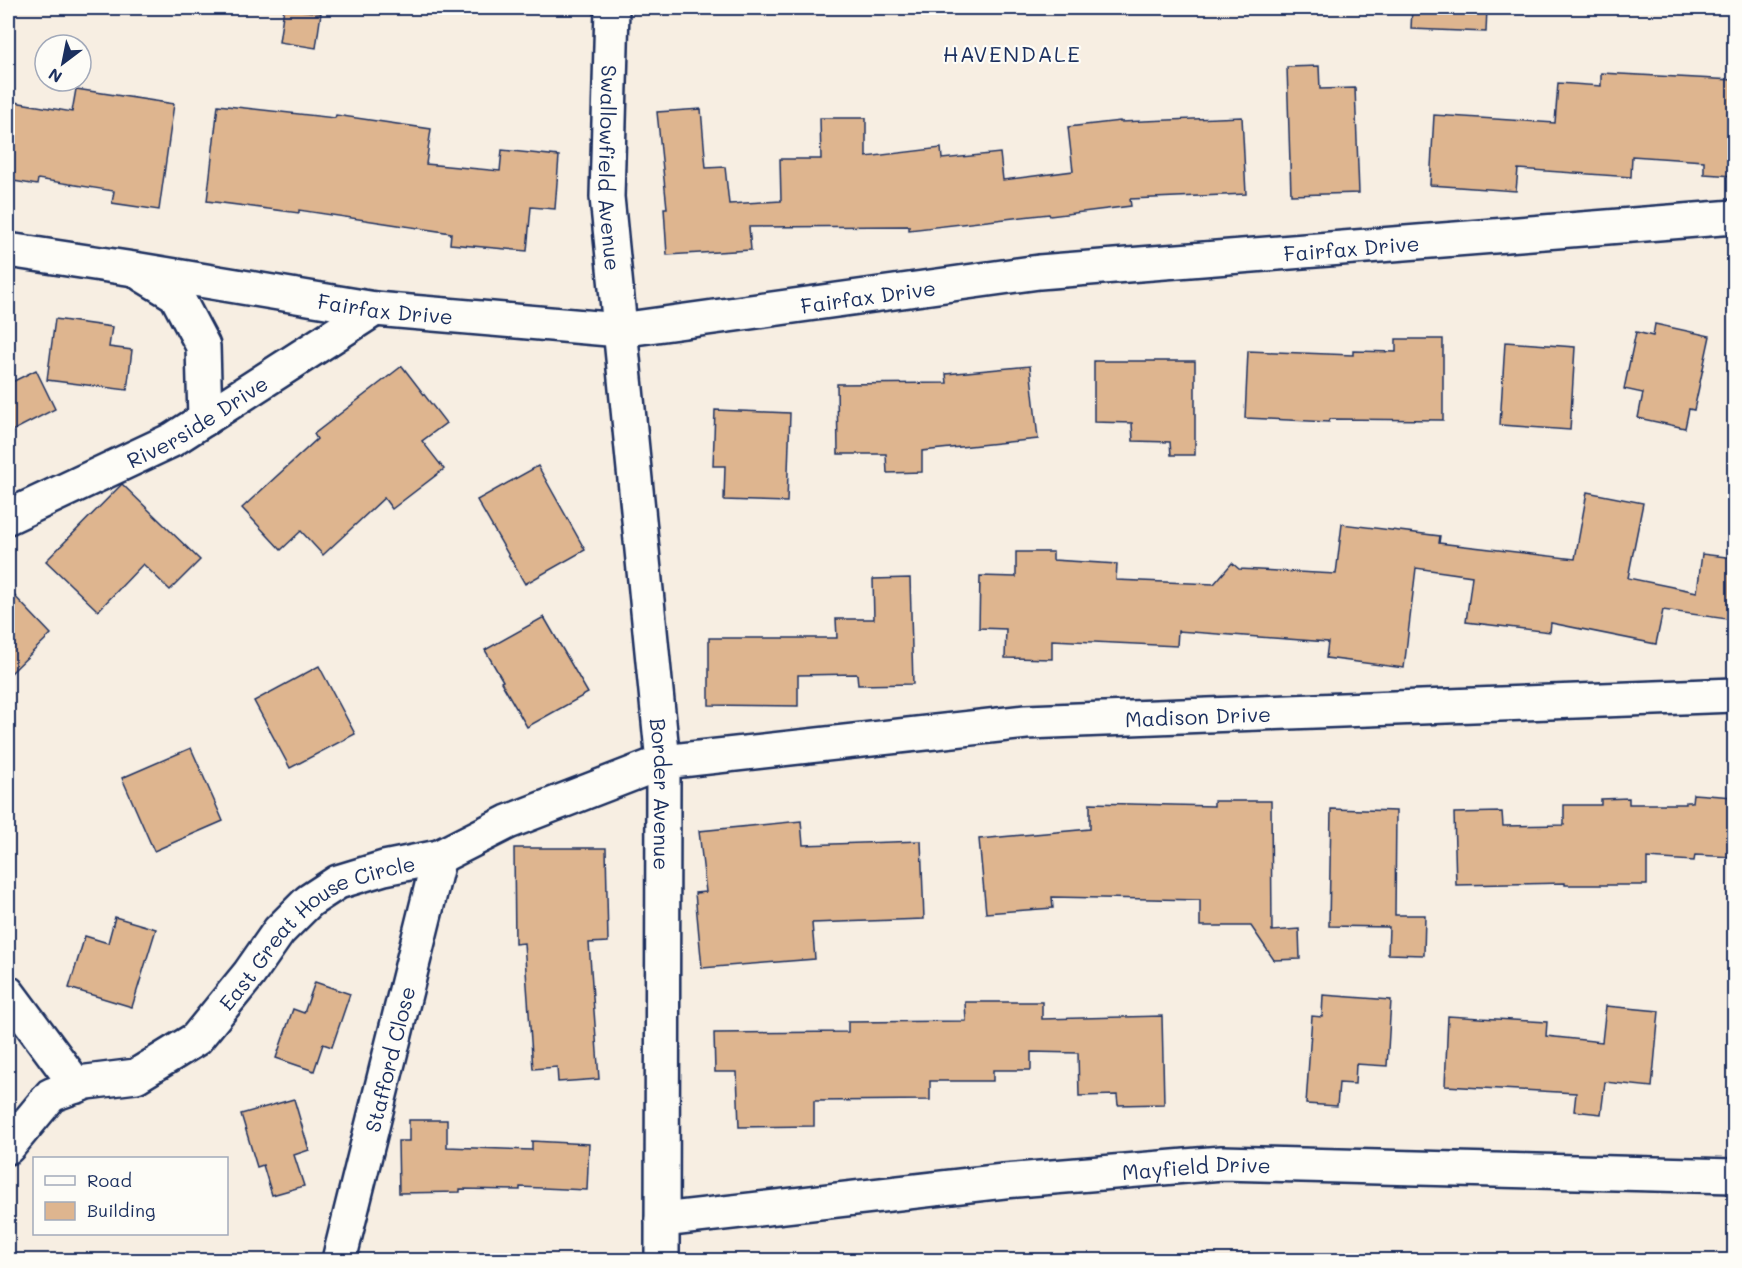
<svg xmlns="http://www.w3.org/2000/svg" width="1742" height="1268" viewBox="0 0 1742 1268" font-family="Mali,sans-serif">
	<rect width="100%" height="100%" fill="#f7eee2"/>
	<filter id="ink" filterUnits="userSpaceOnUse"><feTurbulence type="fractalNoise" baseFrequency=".0167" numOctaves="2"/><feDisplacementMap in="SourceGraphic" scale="12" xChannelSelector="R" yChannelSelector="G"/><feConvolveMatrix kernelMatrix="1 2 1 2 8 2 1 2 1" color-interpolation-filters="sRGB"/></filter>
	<g filter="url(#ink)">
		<g fill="#deb58f" stroke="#1b2f5e" stroke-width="1.5">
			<polygon points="284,8 321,13 316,48 279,42"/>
			<polygon points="1412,8 1487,8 1486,32 1411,29"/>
			<polygon points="1319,66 1320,89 1355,88 1359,193 1291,195 1287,67"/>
			<polygon points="1601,73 1734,80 1734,176 1704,174 1704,161 1632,156 1631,177 1518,169 1516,191 1430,185 1434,115 1555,123 1558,83 1601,86"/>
			<polygon points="76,89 174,104 159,210 112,203 114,191 38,179 37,185 8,180 8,101 72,112"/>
			<polygon points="218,105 335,118 336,115 431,129 426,164 500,171 502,150 559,156 555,209 531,207 527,251 450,244 451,233 299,210 299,213 207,201"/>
			<polygon points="701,109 706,168 725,167 729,204 781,201 780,159 821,159 820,118 866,118 866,157 941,148 942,159 1000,153 1003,180 1073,171 1068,127 1120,121 1120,122 1242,117 1246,194 1130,199 1131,206 1050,216 1049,214 909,230 909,226 749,227 751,250 667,255 664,208 667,208 657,112"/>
			<polygon points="55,319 112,327 109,347 132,350 127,390 47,380"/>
			<polygon points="1655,324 1710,336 1694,410 1689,409 1685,428 1638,418 1643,393 1624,389 1636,332 1653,336"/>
			<polygon points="1396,339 1443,339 1443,420 1330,419 1329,422 1245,418 1248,351 1353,355 1353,351 1396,352"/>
			<polygon points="1505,342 1575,347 1570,430 1500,425"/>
			<polygon points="1094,361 1195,361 1195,455 1171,455 1170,442 1133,441 1132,423 1094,422"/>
			<polygon points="402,366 446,423 422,441 444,469 392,509 384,498 323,555 301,531 281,550 242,508 317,439 314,434"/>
			<polygon points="1030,366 1038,439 922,451 922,472 887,473 886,454 838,454 837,384 947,383 946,374"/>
			<polygon points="36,370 55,409 8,433 8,384"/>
			<polygon points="715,410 790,413 787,502 724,500 725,466 713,466"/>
			<polygon points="538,466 585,550 525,584 477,500"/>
			<polygon points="122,484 200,560 170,590 143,564 98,611 46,561"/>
			<polygon points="1587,492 1643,503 1628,578 1697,592 1702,554 1734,558 1734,620 1663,610 1656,644 1551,623 1550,632 1466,622 1472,576 1416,568 1404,668 1326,658 1328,642 1178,631 1177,646 1052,640 1052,659 1005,658 1006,629 979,628 980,576 1016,577 1016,552 1053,552 1053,560 1117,564 1116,580 1214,584 1232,563 1239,569 1336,574 1342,524 1440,536 1439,543 1575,559"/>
			<polygon points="910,578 913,684 858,685 857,674 798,675 798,706 709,705 709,638 837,638 836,619 874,619 873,579"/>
			<polygon points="8,589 51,634 8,676"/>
			<polygon points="544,617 588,693 527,727 501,682 503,681 485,650"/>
			<polygon points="319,666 355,734 290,768 254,701"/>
			<polygon points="191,748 223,821 154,851 122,778"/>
			<polygon points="1693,794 1734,797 1734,857 1695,855 1694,861 1647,858 1647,885 1565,885 1565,883 1456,885 1454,813 1502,812 1503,826 1564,825 1564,805 1601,805 1601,799 1629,798 1629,804 1686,804 1686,802 1692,802"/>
			<polygon points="1214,801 1271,801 1272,931 1299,929 1300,959 1274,960 1251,926 1200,926 1200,900 1052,897 1053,908 986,913 979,839 1090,829 1090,803 1214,806"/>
			<polygon points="1331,809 1396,811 1395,915 1425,915 1424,955 1388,954 1389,927 1329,926"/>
			<polygon points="801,821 803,845 921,841 924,919 812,923 815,959 702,968 695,893 706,892 699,831"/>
			<polygon points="514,848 606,848 608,942 589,943 599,1079 558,1082 557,1067 533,1069 524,943 515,944"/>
			<polygon points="115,917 156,929 132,1007 69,988 85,936 108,943"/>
			<polygon points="315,982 350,994 332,1047 323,1044 314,1071 276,1058 293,1009 304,1013"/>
			<polygon points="1323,995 1391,1000 1387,1066 1356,1064 1355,1084 1339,1083 1337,1106 1306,1104 1312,1016 1322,1017"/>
			<polygon points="965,1002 1042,1002 1042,1019 1162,1016 1164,1104 1118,1105 1117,1095 1079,1096 1078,1053 1031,1052 1031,1070 993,1070 993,1081 930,1081 930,1100 814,1101 814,1126 739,1127 737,1072 715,1072 714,1033 848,1032 848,1022 966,1021"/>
			<polygon points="1606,1006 1659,1011 1652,1087 1605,1082 1601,1114 1574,1111 1576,1093 1445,1086 1448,1016 1547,1022 1546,1036 1602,1042"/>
			<polygon points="294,1099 309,1150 294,1155 304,1186 272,1195 263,1165 257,1167 241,1114"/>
			<polygon points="409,1120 447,1120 447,1147 532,1150 532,1141 589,1144 587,1190 520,1187 520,1190 460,1189 460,1192 399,1193 398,1141 409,1141"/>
		</g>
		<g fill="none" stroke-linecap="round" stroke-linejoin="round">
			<defs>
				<g id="minor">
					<path id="s1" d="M612,8L607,197L663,762L662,1260"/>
					<path id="s2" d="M8,250L134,269L375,309L620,330L1039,272L1734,217"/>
					<polyline points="143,275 176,295 203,346 205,419"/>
					<path id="s3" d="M8,517L172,440L375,309"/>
					<polyline points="8,993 77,1086"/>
					<path id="s4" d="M8,1147L51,1095L87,1082L136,1076L196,1039L249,974L279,931L309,901L338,882L384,868L439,857L508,822L663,762L1026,722L1734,695"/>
					<path id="s5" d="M662,1220L1004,1181L1222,1163L1734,1176"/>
					<path id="s6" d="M339,1260L439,857"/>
				</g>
			</defs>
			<use href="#minor" stroke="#1b2f5e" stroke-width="38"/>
			<use href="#minor" stroke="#fdfcf7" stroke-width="33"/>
		</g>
	</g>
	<g text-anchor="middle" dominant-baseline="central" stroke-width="4.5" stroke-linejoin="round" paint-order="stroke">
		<g font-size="21" fill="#1b2f5e" stroke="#fdfcf7">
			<text stroke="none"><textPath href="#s1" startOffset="160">Swallowfield Avenue</textPath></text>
			<text stroke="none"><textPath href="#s2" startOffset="1354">Fairfax Drive</textPath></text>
			<text stroke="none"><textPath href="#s2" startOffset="868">Fairfax Drive</textPath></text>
			<text stroke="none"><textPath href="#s2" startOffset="382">Fairfax Drive</textPath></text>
			<text stroke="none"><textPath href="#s3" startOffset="212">Riverside Drive</textPath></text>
			<text stroke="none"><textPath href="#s4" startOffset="1324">Madison Drive</textPath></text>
			<text stroke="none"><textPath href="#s1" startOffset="789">Border Avenue</textPath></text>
			<text stroke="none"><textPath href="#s4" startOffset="393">East Great House Circle</textPath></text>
			<text stroke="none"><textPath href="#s6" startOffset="207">Stafford Close</textPath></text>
			<text stroke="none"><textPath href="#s5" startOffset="537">Mayfield Drive</textPath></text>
		</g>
		<g font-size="22" letter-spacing="1.5" fill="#1b2f5e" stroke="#fdfcf7">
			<text x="1012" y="53">HAVENDALE</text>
		</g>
	</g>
	<rect width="1742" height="1268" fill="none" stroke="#fdfcf7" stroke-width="30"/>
	<rect x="15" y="15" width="1712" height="1238" fill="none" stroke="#1b2f5e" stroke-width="2" filter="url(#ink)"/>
	<rect x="33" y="1157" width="195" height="78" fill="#fdfcf7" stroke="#a3aaba" stroke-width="1.5"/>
	<rect x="45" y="1176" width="30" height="9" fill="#fdfcf7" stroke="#a3aaba" stroke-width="1.5"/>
	<text x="87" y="1187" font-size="18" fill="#1b2f5e">Road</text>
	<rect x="45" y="1202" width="30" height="18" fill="#deb58f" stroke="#a3aaba" stroke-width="1.5"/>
	<text x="87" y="1217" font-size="18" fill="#1b2f5e">Building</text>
	<g transform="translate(63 63) rotate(212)"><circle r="28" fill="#fdfcf7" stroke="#a3aaba" stroke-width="1.5"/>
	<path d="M0-4.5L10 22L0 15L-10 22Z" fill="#1b2f5e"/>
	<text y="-9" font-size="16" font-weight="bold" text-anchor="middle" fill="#1b2f5e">N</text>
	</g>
</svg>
